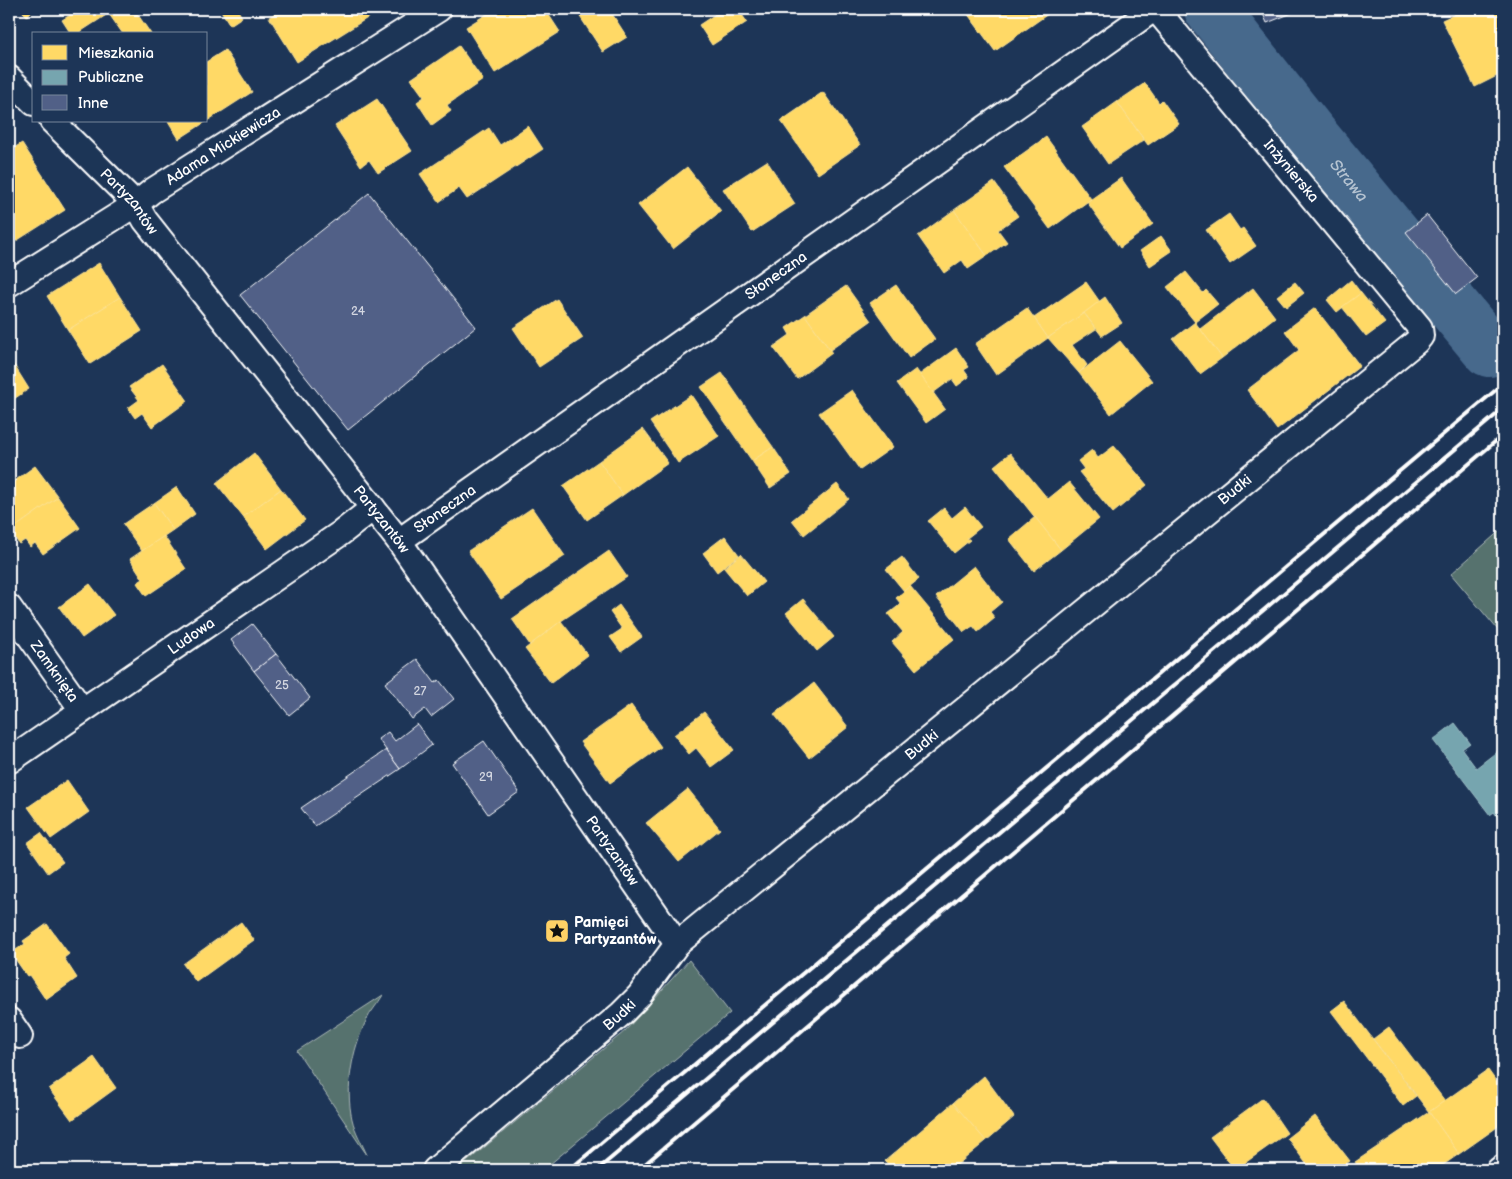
<svg xmlns="http://www.w3.org/2000/svg" width="1512" height="1179" viewBox="0 0 1512 1179" font-family="'Balsamiq Sans',sans-serif">
	<rect width="100%" height="100%" fill="#1d3557"/>
	<filter id="ink" filterUnits="userSpaceOnUse"><feTurbulence type="fractalNoise" baseFrequency=".02" numOctaves="2"/><feDisplacementMap in="SourceGraphic" scale="10" xChannelSelector="R" yChannelSelector="G"/><feConvolveMatrix kernelMatrix="1 2 1 2 8 2 1 2 1" color-interpolation-filters="sRGB"/></filter>
	<g filter="url(#ink)">
		<g fill="#57726e" stroke="#abb8b6">
			<polygon points="1503,528 1503,636 1451,574"/>
			<polygon points="689,960 730,1013 543,1170 457,1170 625,1031"/>
			<path d="M383,995C378,1004 370,1012 366,1021C352,1050 345,1088 352,1119C355,1132 362,1143 367,1155L297,1051Z"/>
		</g>
		<g fill="#ffd966" stroke="#ffe494">
			<polygon points="20,9 34,9 27,16"/>
			<polygon points="80,9 113,9 114,10 77,34 71,34 62,20"/>
			<polygon points="117,9 134,9 151,34 123,34 109,14"/>
			<polygon points="220,9 237,9 242,17 230,25"/>
			<polygon points="283,9 353,9 361,22 297,62 269,17"/>
			<polygon points="353,9 382,9 361,22"/>
			<polygon points="495,9 545,9 560,32 495,73 466,27"/>
			<polygon points="575,9 609,9 627,37 603,52"/>
			<polygon points="723,9 738,9 747,22 712,45 699,25"/>
			<polygon points="964,9 1055,9 995,51"/>
			<polygon points="1466,9 1501,9 1503,13 1503,73 1475,87 1442,20"/>
			<polygon points="459,46 483,80 447,105 451,111 432,125 417,102 424,97 411,79"/>
			<polygon points="225,50 252,92 179,139 168,121 206,121 206,62"/>
			<polygon points="1145,83 1159,103 1162,100 1179,124 1148,145 1117,102"/>
			<polygon points="823,92 860,145 818,174 781,121"/>
			<polygon points="377,99 412,151 378,173 369,160 361,166 335,126"/>
			<polygon points="1117,102 1144,140 1108,164 1082,127"/>
			<polygon points="528,126 543,149 467,199 459,188 439,202 420,174 489,128 500,145"/>
			<polygon points="1046,137 1091,199 1050,229 1004,167"/>
			<polygon points="22,143 65,210 13,243 9,235 9,151"/>
			<polygon points="767,161 795,204 752,232 723,189"/>
			<polygon points="687,167 721,211 673,249 638,205"/>
			<polygon points="1121,178 1153,224 1120,248 1087,202"/>
			<polygon points="994,182 1018,216 998,230 1007,242 987,256 954,210"/>
			<polygon points="954,210 987,256 968,269 962,260 944,273 918,236"/>
			<polygon points="1229,214 1240,230 1243,228 1256,246 1230,264 1206,230"/>
			<polygon points="1161,236 1172,251 1150,266 1140,251"/>
			<polygon points="99,263 120,297 68,330 47,296"/>
			<polygon points="1186,272 1203,293 1206,290 1218,304 1195,322 1167,287"/>
			<polygon points="1351,280 1361,293 1337,312 1327,300"/>
			<polygon points="1086,282 1100,302 1048,338 1034,318"/>
			<polygon points="1295,282 1304,293 1286,307 1277,296"/>
			<polygon points="896,285 935,339 909,358 870,303"/>
			<polygon points="846,286 871,321 830,350 805,315"/>
			<polygon points="1253,288 1275,317 1222,358 1200,329"/>
			<polygon points="1361,293 1385,323 1366,337 1342,307"/>
			<polygon points="120,297 142,331 90,364 68,330"/>
			<polygon points="1105,297 1122,323 1102,336 1084,313"/>
			<polygon points="557,299 583,338 539,367 513,328"/>
			<polygon points="1027,308 1048,338 996,375 975,344"/>
			<polygon points="1315,308 1360,366 1277,430 1247,390 1299,350 1285,331"/>
			<polygon points="1084,313 1096,329 1072,345 1087,365 1079,373 1048,338"/>
			<polygon points="805,315 832,353 797,379 773,347 790,335 786,328"/>
			<polygon points="1195,322 1222,358 1200,374 1173,339"/>
			<polygon points="1120,341 1152,381 1111,414 1079,373"/>
			<polygon points="956,348 969,367 964,370 969,377 957,386 952,379 933,393 919,375"/>
			<polygon points="9,357 29,389 9,402"/>
			<polygon points="162,364 188,401 152,427 142,413 135,418 128,408 139,400 129,387"/>
			<polygon points="916,369 945,409 926,423 897,383"/>
			<polygon points="722,373 773,447 752,461 701,387"/>
			<polygon points="852,390 893,447 860,470 819,413"/>
			<polygon points="691,395 719,436 678,463 650,422"/>
			<polygon points="643,429 668,463 623,495 599,461"/>
			<polygon points="1114,446 1147,485 1113,513 1079,472 1084,469 1078,461 1092,450 1098,458"/>
			<polygon points="773,447 791,474 770,488 752,461"/>
			<polygon points="254,453 281,489 243,517 216,483"/>
			<polygon points="1010,453 1048,499 1069,482 1099,519 1061,550 994,466"/>
			<polygon points="599,461 623,495 587,520 563,486"/>
			<polygon points="35,466 58,497 10,531 9,529 9,485"/>
			<polygon points="837,484 849,499 804,535 792,520"/>
			<polygon points="177,487 195,514 173,530 154,503"/>
			<polygon points="281,489 305,520 267,549 243,517"/>
			<polygon points="58,497 80,528 43,554 35,543 30,547 25,540 19,544 10,531"/>
			<polygon points="154,503 173,530 142,551 123,524"/>
			<polygon points="965,507 981,527 967,538 970,540 954,553 928,521 944,508 952,518"/>
			<polygon points="532,508 565,556 501,599 468,551"/>
			<polygon points="1035,517 1061,550 1034,571 1009,539"/>
			<polygon points="164,536 186,569 146,596 137,583 143,579 130,559"/>
			<polygon points="725,536 739,555 717,572 703,553"/>
			<polygon points="609,551 627,577 561,621 530,645 512,619"/>
			<polygon points="741,554 764,582 747,596 724,568"/>
			<polygon points="902,557 919,579 904,591 886,569"/>
			<polygon points="974,566 1002,602 990,612 995,618 978,632 973,626 964,632 936,597"/>
			<polygon points="90,584 114,615 82,638 59,607"/>
			<polygon points="910,586 954,639 916,670 892,642 903,632 888,614 901,604 896,598"/>
			<polygon points="803,599 834,637 817,651 786,613"/>
			<polygon points="619,605 642,637 621,652 610,637 622,629 610,612"/>
			<polygon points="561,621 588,655 551,683 525,649"/>
			<polygon points="814,683 848,727 809,758 774,714"/>
			<polygon points="631,705 661,747 610,783 580,742"/>
			<polygon points="704,712 734,750 711,767 696,748 689,754 674,735"/>
			<polygon points="67,780 89,812 51,839 28,807"/>
			<polygon points="688,789 720,829 679,862 646,823"/>
			<polygon points="41,833 63,862 48,873 27,843"/>
			<polygon points="241,922 254,940 196,982 183,964"/>
			<polygon points="47,924 69,954 64,958 77,978 46,1000 29,975 27,976 11,953 25,944 23,941"/>
			<polygon points="1344,1001 1416,1096 1403,1106 1331,1011"/>
			<polygon points="1389,1027 1445,1101 1429,1112 1373,1039"/>
			<polygon points="94,1057 116,1088 72,1120 49,1089"/>
			<polygon points="1488,1070 1503,1091 1503,1123 1459,1154 1429,1112"/>
			<polygon points="984,1076 1014,1117 986,1141 953,1103"/>
			<polygon points="1263,1098 1287,1133 1235,1170 1210,1137"/>
			<polygon points="953,1103 986,1141 951,1170 893,1170 885,1161"/>
			<polygon points="1429,1112 1459,1154 1436,1170 1361,1170 1355,1162"/>
			<polygon points="1315,1116 1350,1161 1338,1170 1311,1170 1287,1138"/>
		</g>
		<polygon fill="#76a5af" stroke="#9fc0c7" points="1455,723 1470,743 1462,749 1476,768 1503,747 1503,824 1494,812 1490,815 1433,740"/>
		<g fill="none" stroke-linecap="round" stroke-linejoin="round">
			<path stroke="#47698c" stroke-width="54" id="s1" d="M1211,9L1310,134L1489,350"/>
		</g>
		<g fill="#516087" stroke="#fff">
			<polygon points="1261,9 1302,9 1267,23"/>
			<polygon points="369,193 476,327 348,430 240,295"/>
			<polygon points="1427,215 1477,278 1456,294 1406,232"/>
			<polygon points="252,624 276,654 254,671 231,640"/>
			<polygon points="276,654 310,698 289,715 254,671"/>
			<polygon points="417,659 435,683 439,680 454,699 431,717 425,709 412,719 385,683"/>
			<polygon points="417,724 432,745 400,769 378,739 388,732 395,741"/>
			<polygon points="484,741 519,792 488,814 452,763"/>
			<polygon points="386,750 400,769 315,826 301,808"/>
		</g>
		<g fill="none" stroke-linecap="round" stroke-linejoin="round">
			<defs>
				<g id="street">
					<polyline points="9,78 34,103"/>
					<path id="s2" d="M52,121L136,204L145,220L399,541L677,944"/>
					<path id="s3" d="M9,284L136,204L152,191L439,9"/>
					<path id="s4" d="M399,541L1154,9"/>
					<path id="s5" d="M9,607L82,710"/>
					<path id="s6" d="M9,761L341,533L373,508"/>
					<polyline points="9,1020 20,1036"/>
					<path id="s7" d="M435,1170L621,1014L639,996L677,944L1416,342L1421,336L1420,328L1156,9"/>
					<polyline points="1499,1170 1503,1167"/>
				</g>
			</defs>
			<use href="#street" stroke="#fff" stroke-width="28"/>
			<use href="#street" stroke="#1d3557" stroke-width="24"/>
			<g stroke="#fff" stroke-width="4">
				<polyline points="569,1170 1503,384"/>
				<polyline points="597,1170 1503,409"/>
				<polyline points="638,1170 1503,435"/>
			</g>
		</g>
	</g>
	<defs>
		<symbol id="sight-square" viewBox="-11 -11 22 22"><rect x="-9" y="-9" width="18" height="18" rx="4" fill="#ffd166" stroke="#1d3557"/><path d="M0-6L1.8-2.2L6-1.7L2.9 1.2L3.7 5.4L0 3.3L-3.7 5.4L-2.9 1.2L-6-1.7L-1.8-2.2Z" fill="#111"/></symbol>
	</defs>
	<g fill-rule="evenodd">
		<use href="#sight-square" x="543" y="917" width="28" height="28"/>
	</g>
	<g text-anchor="middle" dominant-baseline="central" stroke-width="5" stroke-linejoin="round" paint-order="stroke">
		<g font-size="12" fill="#d4d7e1">
			<text x="358" y="311">24</text>
			<text x="282" y="685">25</text>
			<text x="420" y="691">27</text>
			<text x="486" y="777">29</text>
		</g>
		<g font-size="15" fill="#fff" stroke="#1d3557">
			<text stroke="none"><textPath href="#s3" startOffset="255">Adama Mickiewicza</textPath></text>
			<text transform="translate(1291 171) rotate(50)">Inżynierska</text>
			<text stroke="none"><textPath href="#s2" startOffset="112">Partyzantów</textPath></text>
			<text stroke="none"><textPath href="#s4" startOffset="461">Słoneczna</textPath></text>
			<text stroke="none"><textPath href="#s7" startOffset="1052">Budki</textPath></text>
			<text stroke="none"><textPath href="#s4" startOffset="56">Słoneczna</textPath></text>
			<text stroke="none"><textPath href="#s2" startOffset="518">Partyzantów</textPath></text>
			<text stroke="none"><textPath href="#s6" startOffset="221">Ludowa</textPath></text>
			<text stroke="none"><textPath href="#s5" startOffset="79">Zamknięta</textPath></text>
			<text stroke="none"><textPath href="#s7" startOffset="648">Budki</textPath></text>
			<text stroke="none"><textPath href="#s2" startOffset="922">Partyzantów</textPath></text>
			<text stroke="none"><textPath href="#s7" startOffset="241">Budki</textPath></text>
		</g>
		<g font-size="15" font-weight="bold" fill="#fff" stroke="#1d3557" text-anchor="start">
			<text x="574" y="922">Pamięci<tspan x="574" dy="17">Partyzantów</tspan></text>
		</g>
		<g font-size="16" font-style="italic" fill="#b5c3d1" stroke="#1d3557">
			<text stroke="none"><textPath href="#s1" startOffset="220">Strawa</textPath></text>
		</g>
	</g>
	<rect width="1512" height="1179" fill="none" stroke="#1d3557" stroke-width="30"/>
	<rect x="15" y="15" width="1482" height="1149" fill="none" stroke="#fff" stroke-width="2" filter="url(#ink)"/>
	<rect x="32" y="32" width="175" height="90" fill="#1d3557" stroke="#77869a"/>
	<rect x="42" y="45" width="25" height="15" fill="#ffd966" stroke="#77869a"/>
	<text x="78" y="58" font-size="15" fill="#ffffff">Mieszkania</text>
	<rect x="42" y="70" width="25" height="15" fill="#76a5af" stroke="#77869a"/>
	<text x="78" y="82" font-size="15" fill="#ffffff">Publiczne</text>
	<rect x="42" y="95" width="25" height="15" fill="#516087" stroke="#77869a"/>
	<text x="78" y="108" font-size="15" fill="#ffffff">Inne</text>
</svg>
